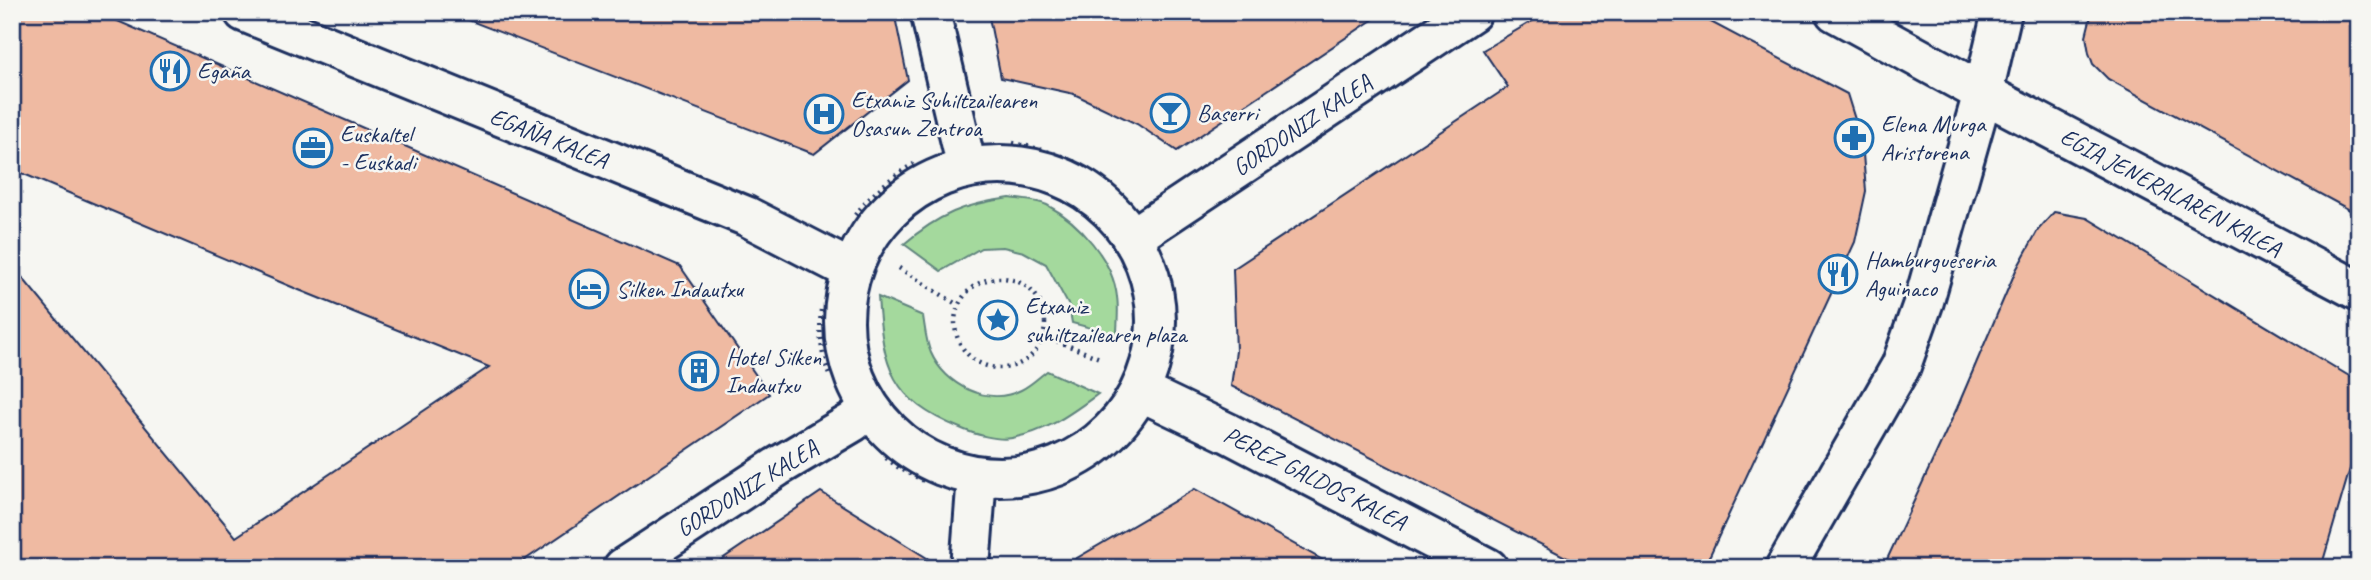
<svg xmlns="http://www.w3.org/2000/svg" width="2371" height="580" viewBox="0 0 2371 580" font-family="Caveat,sans-serif">
	<rect width="100%" height="100%" fill="#f6f6f2"/>
	<filter id="ink" filterUnits="userSpaceOnUse"><feTurbulence type="fractalNoise" baseFrequency=".0143" numOctaves="2"/><feDisplacementMap in="SourceGraphic" scale="14" xChannelSelector="R" yChannelSelector="G"/><feConvolveMatrix kernelMatrix="1 2 1 2 8 2 1 2 1" color-interpolation-filters="sRGB"/></filter>
	<g filter="url(#ink)">
		<g fill="#a4d99d" stroke="#60847e" stroke-width="2">
			<path d="M1010,198C1021,200 1037,200 1047,205C1079,222 1113,260 1117,297C1119,309 1117,323 1117,335L1072,323L1069,306L1046,264L1024,252L1003,247L981,248L941,271L904,244C939,214 965,204 1010,198Z"/>
			<path d="M878,297L923,316C925,328 926,342 931,353C945,385 988,407 1021,390C1030,386 1039,377 1047,371L1098,394C1069,415 1048,431 1012,438C998,441 973,434 960,428C891,400 883,368 878,297Z"/>
		</g>
		<g fill="#efbaa2" stroke="#1b2f5e" stroke-width="2">
			<polygon points="12,12 97,12 680,266 769,394 513,568 12,568 12,265 236,537 489,367 299,290 12,169"/>
			<polygon points="459,12 894,12 908,80 814,154 458,16"/>
			<polygon points="988,12 1384,12 1177,151 1137,124 1074,94 1001,78"/>
			<polygon points="1548,12 1692,12 1847,94 1862,142 1866,191 1855,242 1704,568 1587,568 1231,386 1236,351 1233,269 1508,87 1483,50"/>
			<polygon points="2092,12 2359,12 2359,215 2108,79 2093,64 2089,53 2086,36"/>
			<polygon points="2054,212 2087,218 2359,382 2359,438 2321,568 1883,568 1957,408 2016,270 2038,230"/>
			<polygon points="1195,489 1337,568 1060,568"/>
			<polygon points="821,492 943,568 709,568"/>
		</g>
		<g fill="none" stroke-linecap="round" stroke-linejoin="round">
			<defs>
				<g id="street">
					<polyline points="244,12 746,216 851,270"/>
					<polyline points="930,12 967,168"/>
					<polyline points="1835,12 1983,93 2359,291"/>
					<circle cx="1000" cy="321" r="156"/>
					<polyline points="1132,238 1472,12"/>
					<polyline points="1140,391 1228,433 1488,568"/>
					<polyline points="623,568 777,467 853,422 869,408"/>
					<polyline points="970,568 977,476"/>
					<polyline points="1785,568 1901,366 1924,301 1983,93 2002,12"/>
				</g>
			</defs>
			<use href="#street" stroke="#1b2f5e" stroke-width="44"/>
			<g stroke="#1b2f5e" stroke-width="4.5" stroke-dasharray="2 5" stroke-linecap="butt">
				<path d="M1013,143C1056,152 1081,160 1115,189"/>
				<path d="M855,215C872,194 890,177 914,164"/>
				<polyline points="899,268 958,305"/>
				<path d="M1169,273C1176,299 1176,324 1171,351"/>
				<circle cx="1000" cy="323" r="45"/>
				<path d="M821,310C819,333 821,356 830,377"/>
				<polyline points="1044,336 1102,359"/>
				<polyline points="886,458 899,468 926,482"/>
				<path d="M1027,494C1065,487 1103,469 1128,439"/>
			</g>
			<use href="#street" stroke="#f6f6f2" stroke-width="38"/>
		</g>
	</g>
	<defs>
		<symbol id="restaurant-ring" viewBox="-11 -11 22 22"><circle r="9.5" fill="#f6f6f2" stroke="#1f6fb2" stroke-width="1.5"/><path d="M-5-6h1v4h1v-4h1v4h1v-4h1v5L-1.5 .5V6h-2V.5L-5-1ZM5-6V6H3V1.5H1.5Q1.5-4 5-6Z" fill="#1f6fb2"/></symbol>
		<symbol id="bar-ring" viewBox="-11 -11 22 22"><circle r="9.5" fill="#f6f6f2" stroke="#1f6fb2" stroke-width="1.5"/><path d="M-6-5H6L.8 .8V4.5H3.5V6h-7V4.5H-.8V.8Z" fill="#1f6fb2"/></symbol>
		<symbol id="hospital-ring" viewBox="-11 -11 22 22"><circle r="9.5" fill="#f6f6f2" stroke="#1f6fb2" stroke-width="1.5"/><path d="M-5-5h3v3.5h4V-5h3V5h-3V1.5h-4V5h-3Z" fill="#1f6fb2"/></symbol>
		<symbol id="pharmacy-ring" viewBox="-11 -11 22 22"><circle r="9.5" fill="#f6f6f2" stroke="#1f6fb2" stroke-width="1.5"/><path d="M-2-6h4v4h4v4h-4v4h-4v-4h-4v-4h4Z" fill="#1f6fb2"/></symbol>
		<symbol id="office-ring" viewBox="-11 -11 22 22"><circle r="9.5" fill="#f6f6f2" stroke="#1f6fb2" stroke-width="1.5"/><path d="M-6-3h4V-5.5h4V-3h4V5H-6ZM-1-4.5V-3h2v-1.5ZM-6 0V1H6V0Z" fill="#1f6fb2"/></symbol>
		<symbol id="hotel-ring" viewBox="-11 -11 22 22"><circle r="9.5" fill="#f6f6f2" stroke="#1f6fb2" stroke-width="1.5"/><path d="M-6-4.5h1.5V1H6V5H4.5V3h-9V5H-6ZM-4 0a1.8 1.8 0 1 1 3.6 0ZM.5 0V-2.5h3Q6-2.5 6 0Z" fill="#1f6fb2"/></symbol>
		<symbol id="sight-ring" viewBox="-11 -11 22 22"><circle r="9.5" fill="#f6f6f2" stroke="#1f6fb2" stroke-width="1.5"/><path d="M0-6L1.8-2.2L6-1.7L2.9 1.2L3.7 5.4L0 3.3L-3.7 5.4L-2.9 1.2L-6-1.7L-1.8-2.2Z" fill="#1f6fb2"/></symbol>
		<symbol id="building-ring" viewBox="-11 -11 22 22"><circle r="9.5" fill="#f6f6f2" stroke="#1f6fb2" stroke-width="1.5"/><path d="M-4-6H4V6H1V3H-1V6H-4ZM-2.5-4.3h1.7v1.8h-1.7ZM.8-4.3h1.7v1.8H.8ZM-2.5-1h1.7V.8h-1.7ZM.8-1h1.7V.8H.8Z" fill="#1f6fb2"/></symbol>
	</defs>
	<g fill-rule="evenodd">
		<use href="#restaurant-ring" x="148" y="49" width="44" height="44"/>
		<use href="#bar-ring" x="1148" y="91" width="44" height="44"/>
		<use href="#hospital-ring" x="802" y="92" width="44" height="44"/>
		<use href="#pharmacy-ring" x="1832" y="116" width="44" height="44"/>
		<use href="#office-ring" x="291" y="126" width="44" height="44"/>
		<use href="#restaurant-ring" x="1816" y="252" width="44" height="44"/>
		<use href="#hotel-ring" x="567" y="267" width="44" height="44"/>
		<use href="#sight-ring" x="976" y="298" width="44" height="44"/>
		<use href="#building-ring" x="677" y="349" width="44" height="44"/>
	</g>
	<g text-anchor="middle" dominant-baseline="central" stroke-width="5" stroke-linejoin="round" paint-order="stroke">
		<g font-size="24" fill="#1b2f5e" stroke="#f6f6f2" text-anchor="start">
			<text x="197" y="71">Egaña</text>
			<text x="851" y="100">Etxaniz Suhiltzailearen<tspan x="851" dy="28">Osasun Zentroa</tspan></text>
			<text x="1197" y="113">Baserri</text>
			<text x="1881" y="124">Elena Murga<tspan x="1881" dy="28">Aristorena</tspan></text>
			<text x="340" y="134">Euskaltel<tspan x="340" dy="28">- Euskadi</tspan></text>
			<text x="1865" y="260">Hamburgueseria<tspan x="1865" dy="28">Aguinaco</tspan></text>
			<text x="616" y="289">Silken Indautxu</text>
			<text x="1025" y="306">Etxaniz<tspan x="1025" dy="28">suhiltzailearen plaza</tspan></text>
			<text x="726" y="357">Hotel Silken<tspan x="726" dy="28">Indautxu</tspan></text>
		</g>
		<g font-size="24" fill="#1b2f5e" stroke="#f6f6f2">
			<text transform="translate(1302 125) rotate(-34)">GORDONIZ KALEA</text>
			<text transform="translate(549 138) rotate(22)">EGAÑA KALEA</text>
			<text transform="translate(2171 192) rotate(28)">EGIA JENERALAREN KALEA</text>
			<text transform="translate(1315 478) rotate(27)">PEREZ GALDOS KALEA</text>
			<text transform="translate(747 488) rotate(-32)">GORDONIZ KALEA</text>
		</g>
	</g>
	<rect width="2371" height="580" fill="none" stroke="#f6f6f2" stroke-width="42"/>
	<rect x="21" y="21" width="2329" height="538" fill="none" stroke="#1b2f5e" stroke-width="2.5" filter="url(#ink)"/>
</svg>
